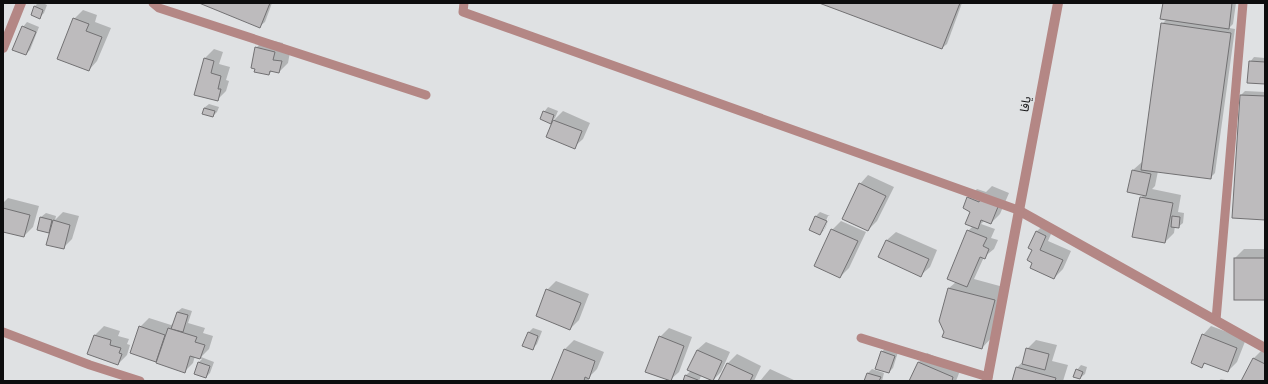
<svg xmlns="http://www.w3.org/2000/svg" width="1268" height="384" viewBox="0 0 1268 384" font-family="Inter,'Noto Sans Arabic',sans-serif">
	<rect width="100%" height="100%" fill="#dfe1e3"/>
	<g fill="#0003" fill-rule="evenodd">
		<polygon points="34,3 46,3 45,4 47,5 44,13 40,17 35,6 37,4"/>
		<polygon points="202,3 272,3 265,22 260,26"/>
		<polygon points="821,3 962,3 947,44 942,48"/>
		<polygon points="1164,3 1236,3 1233,24 1229,28 1235,29 1215,173 1210,178 1158,171 1155,186 1152,189 1181,195 1178,212 1184,213 1183,223 1178,227 1175,226 1174,233 1165,242 1141,198 1144,194 1133,170 1142,162 1143,162 1162,24 1167,19"/>
		<polygon points="83,10 97,15 95,22 111,28 97,61 89,70 74,19"/>
		<polygon points="27,22 39,27 30,50 26,54 23,27"/>
		<polygon points="265,39 283,43 282,51 290,52 288,63 279,72 272,71 269,74 256,48"/>
		<polygon points="214,49 223,52 219,64 230,67 226,80 229,81 226,91 217,100 195,94 205,58"/>
		<polygon points="1254,57 1265,58 1265,83 1250,62"/>
		<polygon points="1245,91 1265,92 1265,219 1241,95"/>
		<polygon points="209,104 219,107 217,112 213,116 204,108"/>
		<polygon points="548,107 558,111 555,118 550,122 544,112"/>
		<polygon points="563,111 590,123 583,139 574,147 548,136 554,120"/>
		<polygon points="868,175 894,187 877,221 868,230 860,184"/>
		<polygon points="992,186 1009,193 1000,214 991,223 985,220 981,224 995,229 991,238 998,240 994,249 984,257 974,279 1007,288 994,335 982,348 945,332 949,288 956,282 968,231 973,226 972,211 968,198 977,189 986,192"/>
		<polygon points="8,198 39,206 33,227 24,236 3,230 3,203"/>
		<polygon points="63,212 79,216 72,239 63,248 52,228 48,231 38,229 41,217 46,213 56,216 55,220"/>
		<path d="M820,212L830,216L825,229L820,234L810,229L816,216ZM828,216H830L824,230H822Z"/>
		<polygon points="841,221 866,232 849,268 840,277 832,230"/>
		<polygon points="1046,223 1054,227 1048,241 1071,251 1063,269 1054,278 1033,262 1033,249 1037,231"/>
		<polygon points="896,232 937,250 930,267 921,275 880,257 887,240"/>
		<polygon points="1244,249 1265,249 1265,299 1235,258"/>
		<polygon points="556,281 589,294 579,320 570,329 547,290"/>
		<polygon points="182,308 192,311 188,323 205,328 203,333 213,336 209,349 201,357 214,362 210,373 206,377 199,362 202,359 195,356 193,363 184,372 131,352 140,327 149,318 171,325 174,323 177,312"/>
		<polygon points="104,326 120,331 118,336 129,339 127,344 130,345 127,355 118,364 89,354 95,335"/>
		<polygon points="1211,326 1246,339 1237,362 1228,371 1206,363 1202,366 1203,335"/>
		<polygon points="533,328 542,331 537,344 532,349 529,332"/>
		<polygon points="669,328 692,337 679,372 670,380 660,337"/>
		<polygon points="574,340 604,352 597,369 591,375 588,381 552,381 565,349"/>
		<polygon points="1036,340 1057,345 1052,361 1068,365 1063,381 1013,381 1016,368 1024,361 1027,349"/>
		<polygon points="706,342 730,352 721,372 712,381 701,376 699,381 684,381 686,375 691,371 697,350"/>
		<polygon points="886,347 898,352 893,368 889,372 882,352"/>
		<polygon points="1265,347 1265,381 1242,381 1254,358"/>
		<polygon points="927,353 961,368 956,381 910,381 919,362"/>
		<polygon points="737,354 761,366 754,381 719,381 728,363"/>
		<polygon points="1081,365 1087,367 1085,374 1080,378 1077,370"/>
		<polygon points="770,369 796,381 760,381"/>
		<polygon points="872,369 884,373 882,381 865,381 868,373"/>
		<polygon points="1221,379 1230,381 1218,381"/>
	</g>
	<g fill="#bdbbbd" stroke="#727173">
		<polygon points="199,3 270,3 260,28"/>
		<polygon points="819,3 960,3 942,49"/>
		<polygon points="1163,3 1232,3 1229,29 1160,19"/>
		<polygon points="34,6 43,10 40,19 31,15"/>
		<polygon points="73,18 89,24 86,31 102,37 89,71 57,59"/>
		<polygon points="1161,23 1231,33 1211,179 1141,170"/>
		<polygon points="22,26 36,32 26,55 12,50"/>
		<polygon points="255,47 275,52 273,60 282,61 279,73 270,71 269,75 254,72 255,69 251,68"/>
		<polygon points="204,58 214,61 211,73 221,76 218,89 221,89 218,101 194,95"/>
		<polygon points="1249,61 1265,62 1265,84 1247,83"/>
		<polygon points="1240,95 1265,96 1265,220 1232,218"/>
		<polygon points="204,108 215,111 213,117 202,114"/>
		<polygon points="543,111 554,115 551,124 540,119"/>
		<polygon points="553,120 582,131 575,149 546,137"/>
		<polygon points="1132,170 1151,174 1146,196 1127,192"/>
		<polygon points="859,183 886,196 868,231 842,219"/>
		<polygon points="982,194 1000,202 991,224 981,220 978,229 965,224 970,212 963,208 967,197 979,202"/>
		<polygon points="1140,197 1173,203 1165,243 1132,237"/>
		<polygon points="3,208 30,215 24,237 3,232"/>
		<polygon points="815,216 827,221 820,235 809,230"/>
		<polygon points="1172,216 1180,217 1179,228 1171,227"/>
		<polygon points="40,217 52,220 49,233 37,230"/>
		<polygon points="53,220 70,225 64,249 46,245"/>
		<polygon points="831,229 858,241 840,278 814,266"/>
		<polygon points="967,230 987,238 983,246 989,249 985,259 980,257 967,287 947,279"/>
		<polygon points="1036,231 1046,236 1040,250 1063,260 1054,279 1030,268 1032,263 1027,260 1032,250 1028,248"/>
		<polygon points="886,240 929,259 921,277 878,257"/>
		<rect x="1234" y="258" width="31" height="42"/>
		<polygon points="948,288 995,300 982,349 942,337 944,332 939,321"/>
		<polygon points="546,289 581,303 570,330 536,316"/>
		<polygon points="177,312 188,315 183,332 171,329"/>
		<polygon points="139,326 165,335 156,362 130,353"/>
		<polygon points="168,328 197,337 195,342 205,345 200,359 190,356 185,373 156,363"/>
		<polygon points="528,332 538,336 533,350 522,346"/>
		<polygon points="1202,334 1237,348 1228,372 1204,363 1202,368 1191,363"/>
		<polygon points="94,335 111,340 110,345 121,348 119,353 122,354 118,365 87,354"/>
		<polygon points="659,336 684,346 671,381 645,372"/>
		<polygon points="1026,348 1049,354 1045,370 1022,364"/>
		<polygon points="564,349 595,361 589,379 585,377 584,381 551,381"/>
		<polygon points="697,350 722,361 713,381 687,370"/>
		<polygon points="881,351 895,356 889,373 875,369"/>
		<polygon points="1253,358 1265,364 1265,381 1241,381"/>
		<polygon points="198,362 210,366 206,378 194,374"/>
		<polygon points="918,362 953,377 952,381 909,381"/>
		<polygon points="727,363 753,375 750,381 718,381"/>
		<polygon points="1016,367 1056,378 1055,381 1012,381"/>
		<polygon points="1076,369 1083,372 1080,379 1073,377"/>
		<polygon points="867,373 881,377 879,381 864,381"/>
		<polygon points="685,375 698,380 697,381 683,381"/>
	</g>
	<g fill="none" stroke-linecap="round" stroke-linejoin="round">
		<g stroke="#b48785" stroke-width="9">
			<polyline points="153,3 159,8 426,95"/>
			<polyline points="464,3 463,12 1018,210"/>
			<polyline points="1216,320 1243,3"/>
			<polyline points="3,332 90,365 140,381"/>
			<polyline points="861,338 988,377"/>
		</g>
		<g stroke="#b48785" stroke-width="10">
			<polyline points="3,48 21,3"/>
			<polyline points="1018,210 1265,348"/>
			<polyline points="987,381 1058,3"/>
		</g>
	</g>
	<g text-anchor="middle" dominant-baseline="central" stroke-width="4" stroke-linejoin="round" paint-order="stroke">
		<g font-size="12" fill="#0d0d0e" stroke="#dfe1e3">
			<text transform="translate(1025 104) rotate(-79)">يافا</text>
		</g>
	</g>
	<rect width="1268" height="384" fill="none" stroke="#0d0d0e" stroke-width="8"/>
</svg>
